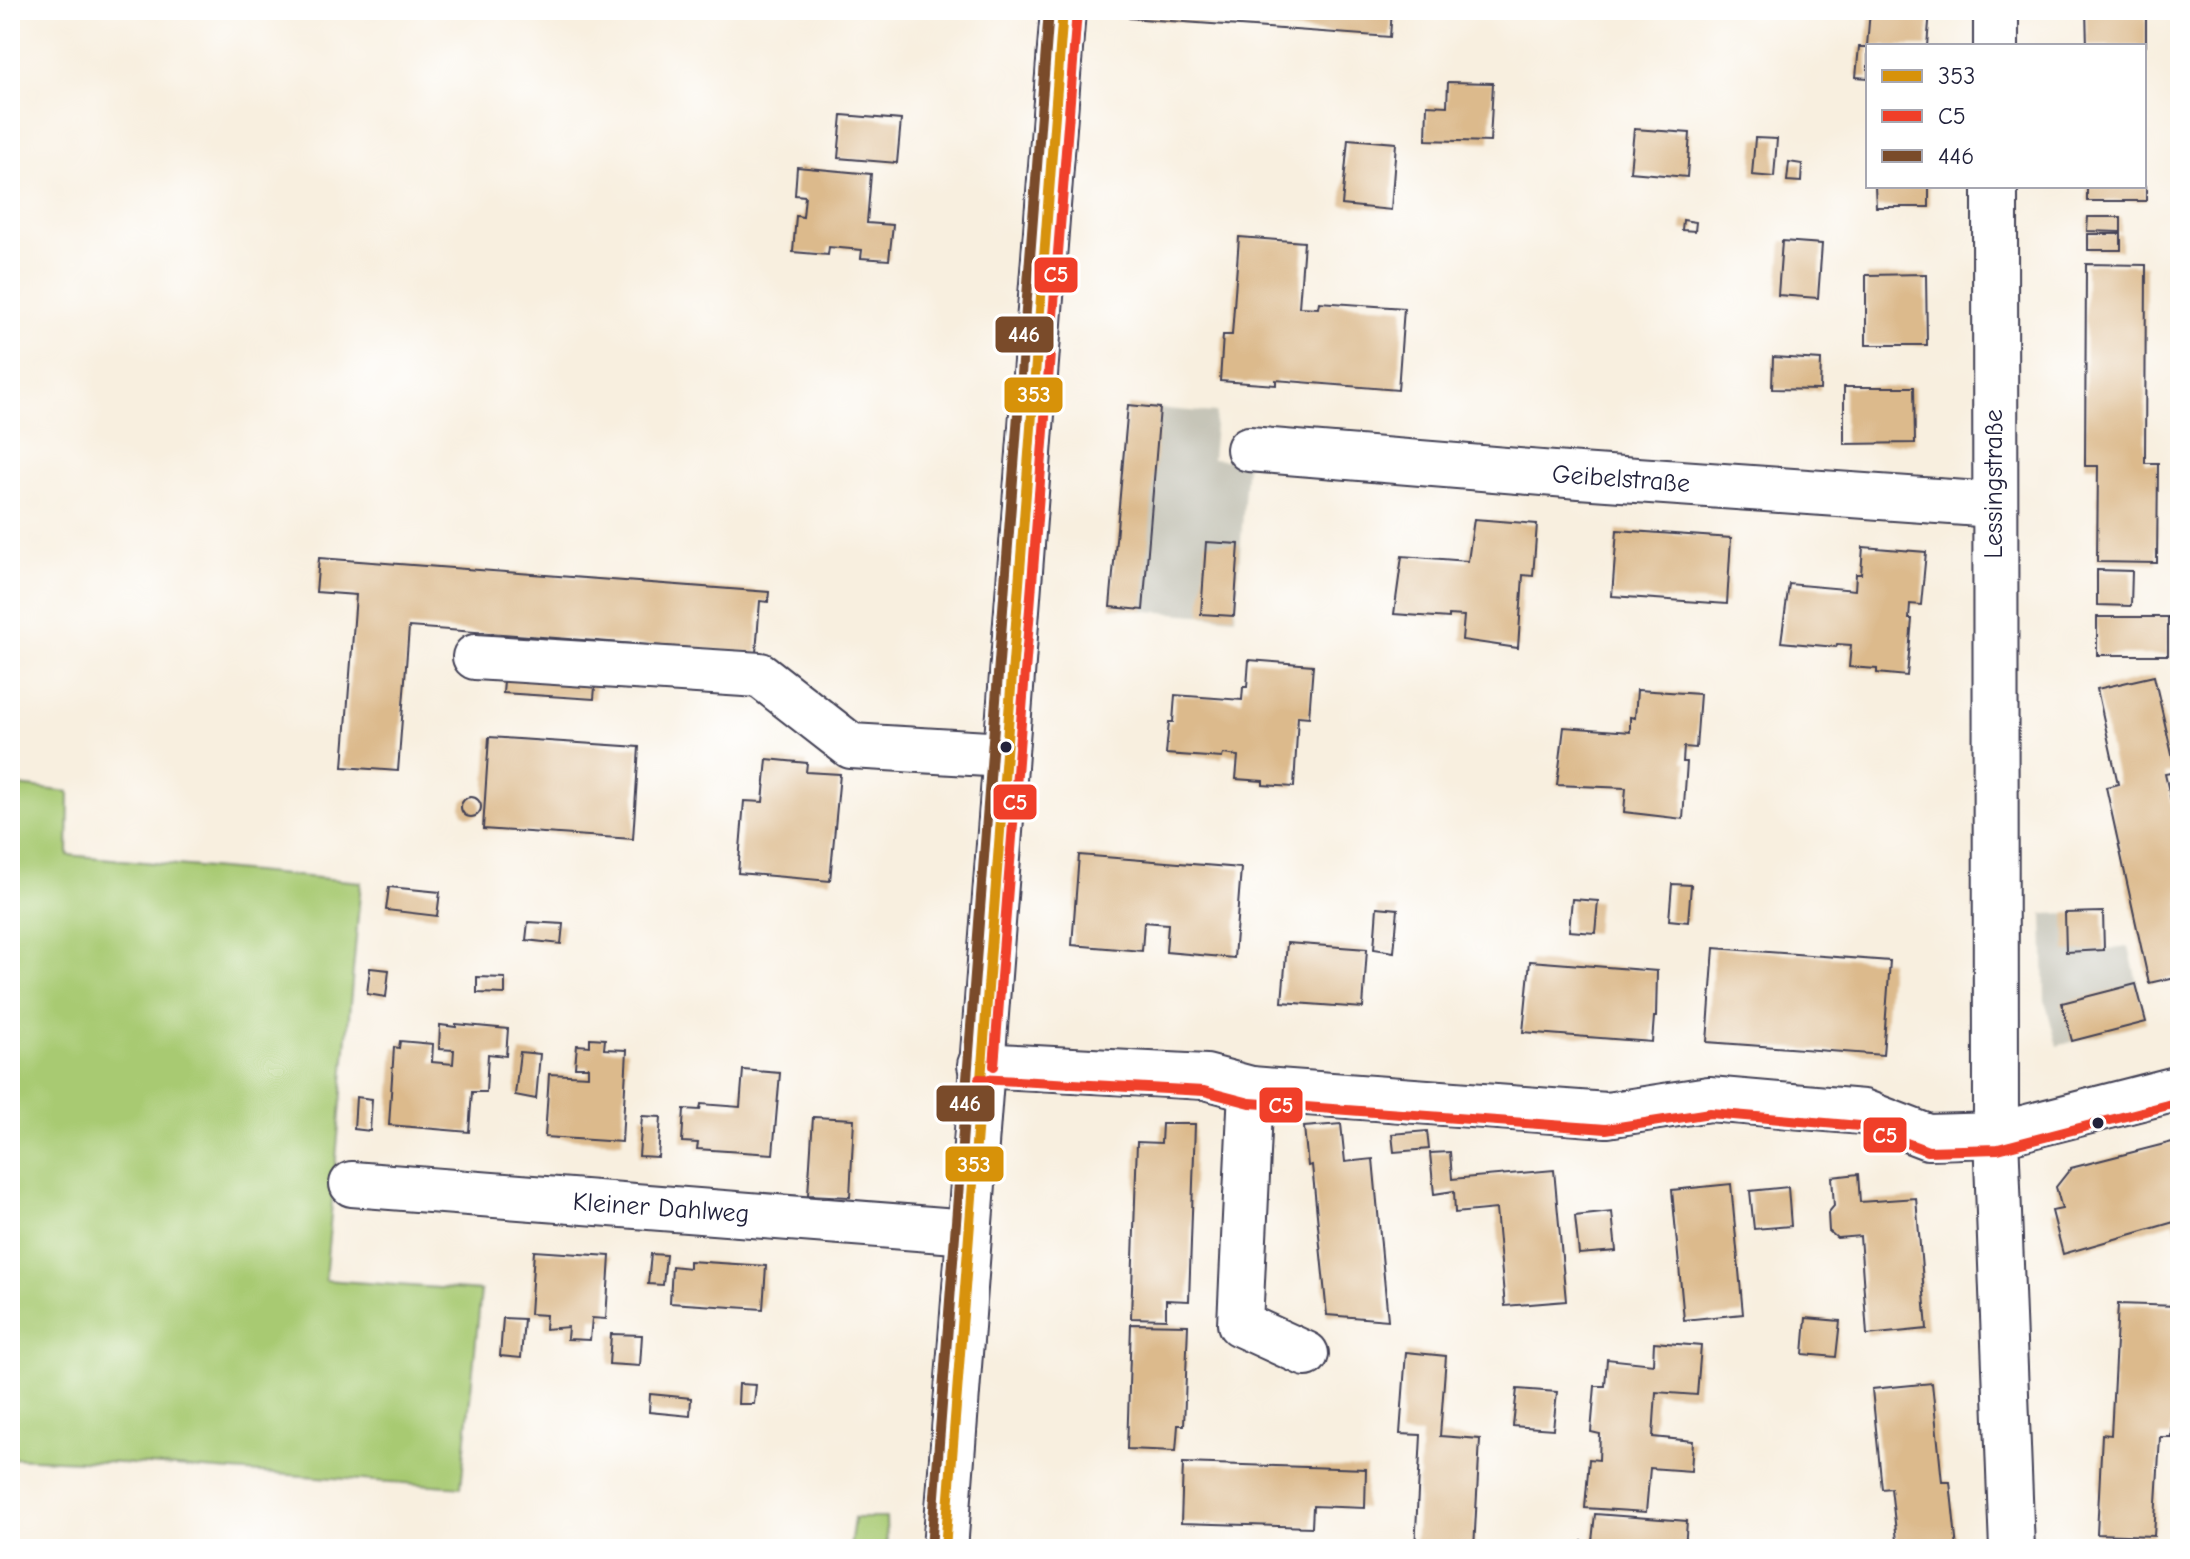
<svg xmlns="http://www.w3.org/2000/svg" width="2190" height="1559" viewBox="0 0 2190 1559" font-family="'Comic Neue',sans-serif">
	<rect width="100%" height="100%" fill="#fff"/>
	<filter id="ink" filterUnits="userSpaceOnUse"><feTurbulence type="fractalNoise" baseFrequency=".0125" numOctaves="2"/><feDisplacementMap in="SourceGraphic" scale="16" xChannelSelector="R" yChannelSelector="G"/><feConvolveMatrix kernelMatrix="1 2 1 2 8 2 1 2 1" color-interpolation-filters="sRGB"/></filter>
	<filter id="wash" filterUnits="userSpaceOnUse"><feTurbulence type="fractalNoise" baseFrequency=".006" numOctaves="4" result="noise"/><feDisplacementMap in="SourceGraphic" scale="32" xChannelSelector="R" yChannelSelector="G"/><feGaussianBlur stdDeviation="1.8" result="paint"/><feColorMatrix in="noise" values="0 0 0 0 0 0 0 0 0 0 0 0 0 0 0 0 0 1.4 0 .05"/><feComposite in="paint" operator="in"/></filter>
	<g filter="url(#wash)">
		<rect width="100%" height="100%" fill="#f8efdf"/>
		<g fill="#c6c5b8">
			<polygon points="1127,406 1216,413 1212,459 1247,462 1235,618 1111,608"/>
			<polygon points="2103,912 2104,950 2129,947 2146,1022 2057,1046 2045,1000 2043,914"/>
		</g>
		<g fill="#a8ca72" stroke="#657656" stroke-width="2">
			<polygon points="10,785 69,792 68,855 361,882 325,1280 481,1291 461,1487 105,1462 10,1458"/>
			<polygon points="854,1518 886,1518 887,1549 850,1549"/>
		</g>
		<g id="blocks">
			<g fill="#dcba8c">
				<polygon points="1130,10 1392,10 1390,37 1129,18"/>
				<polygon points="1870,10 1930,11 1927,46 1867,46"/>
				<polygon points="2086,10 2146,10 2146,46 2087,46"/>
				<polygon points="1859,47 1868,47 1868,78 1856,77"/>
				<polygon points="1448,82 1493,83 1490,142 1426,140 1427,105 1447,106"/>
				<polygon points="842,115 901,120 897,163 838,158"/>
				<polygon points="1634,129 1690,133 1687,177 1630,172"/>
				<polygon points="1755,138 1777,139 1774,177 1752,175"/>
				<polygon points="1348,139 1396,143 1391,210 1342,205"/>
				<polygon points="1789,162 1802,164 1801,182 1787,181"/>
				<polygon points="797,167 871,174 867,223 893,225 889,260 861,258 862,250 829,247 828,255 793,252 796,216 803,217 805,196 795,195"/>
				<polygon points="1875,186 1929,186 1929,207 1876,207"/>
				<rect x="2087" y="186" width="59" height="15"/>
				<polygon points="2088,217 2121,217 2121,232 2087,231"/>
				<polygon points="1683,220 1696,222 1695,231 1682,230"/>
				<rect x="2088" y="234" width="33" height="16"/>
				<polygon points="1239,237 1304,242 1299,307 1318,308 1319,302 1404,308 1398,390 1276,380 1276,385 1220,381 1223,335 1232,335"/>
				<polygon points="1782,241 1822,244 1818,298 1778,295"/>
				<polygon points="2086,264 2146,265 2145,463 2158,463 2157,563 2097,562 2098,466 2085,466"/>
				<polygon points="1926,274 1927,345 1866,345 1866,275"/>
				<polygon points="1773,357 1821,360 1820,390 1772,389"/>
				<polygon points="1844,387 1914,387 1915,443 1844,444"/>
				<polygon points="1128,405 1160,408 1143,610 1110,607"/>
				<polygon points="1474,519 1537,524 1533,576 1523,575 1518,648 1462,640 1464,616 1449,615 1449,618 1394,614 1402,556 1468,561"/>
				<polygon points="1617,530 1731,538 1727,604 1612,596"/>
				<polygon points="1206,542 1239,544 1234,616 1201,614"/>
				<polygon points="1863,547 1926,552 1921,605 1910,604 1909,619 1912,619 1907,676 1877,673 1877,669 1849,667 1851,645 1837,644 1836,647 1781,642 1789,584 1855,590 1856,574 1861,574"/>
				<polygon points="319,558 769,592 768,602 760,601 756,653 409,627 398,771 343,767 356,595 316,592"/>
				<polygon points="2097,570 2132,571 2131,606 2097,605"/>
				<rect x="2097" y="617" width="71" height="38"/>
				<polygon points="1249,660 1313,665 1309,717 1298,716 1294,787 1263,785 1263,781 1236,779 1238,756 1223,754 1222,758 1166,754 1169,722 1173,722 1175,695 1242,700 1243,687 1247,687"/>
				<polygon points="505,669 596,675 594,699 503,693"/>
				<polygon points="2154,676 2176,772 2165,774 2180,840 2180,976 2149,983 2106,787 2118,784 2097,689"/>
				<polygon points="1637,690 1700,694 1696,748 1684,747 1683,762 1687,762 1683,819 1624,812 1626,788 1557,785 1564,727 1630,732 1630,717 1635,718"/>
				<polygon points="489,737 639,747 633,839 483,829"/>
				<polygon points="767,759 807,763 806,772 840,774 830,881 738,873 744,801 763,802"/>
				<circle cx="471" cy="807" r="10"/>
				<polygon points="1079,855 1241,868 1234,958 1166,952 1168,924 1144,922 1142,951 1072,945"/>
				<polygon points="1672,884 1691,885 1688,922 1669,920"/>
				<polygon points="389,887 440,892 437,916 386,910"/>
				<polygon points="1572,899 1598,901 1595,933 1569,931"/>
				<polygon points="1377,907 1398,909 1394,952 1374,949"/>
				<polygon points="2103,912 2104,950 2066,952 2065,913"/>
				<polygon points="528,922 563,924 561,944 526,940"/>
				<polygon points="1287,943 1367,949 1363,1008 1282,1002"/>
				<polygon points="1714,948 1890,961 1883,1055 1707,1042"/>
				<polygon points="1530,961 1657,971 1656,1017 1654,1017 1652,1042 1523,1032"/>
				<polygon points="370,968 389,970 386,997 367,994"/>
				<polygon points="477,977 505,978 505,994 477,993"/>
				<polygon points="2136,984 2146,1022 2072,1041 2062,1003"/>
				<polygon points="456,1024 508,1029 506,1056 488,1054 486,1092 472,1092 469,1132 389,1125 394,1047 399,1048 400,1041 433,1044 432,1062 453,1064 454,1050 439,1049 440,1025 456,1027"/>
				<polygon points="590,1038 605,1039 604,1049 627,1050 622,1142 545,1137 549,1074 588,1076 588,1067 575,1067 577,1045 590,1046"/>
				<polygon points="520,1052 540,1054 536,1099 515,1095"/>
				<polygon points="743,1070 780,1073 773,1154 697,1149 698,1143 682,1142 684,1109 700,1110 701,1104 740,1107"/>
				<polygon points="356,1097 372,1099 370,1131 354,1129"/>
				<polygon points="642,1116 661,1117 658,1157 639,1156"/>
				<polygon points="813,1117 854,1119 850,1197 808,1195"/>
				<polygon points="1162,1124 1195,1124 1189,1301 1166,1300 1166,1319 1131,1318 1137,1142 1161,1143"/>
				<polygon points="1341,1124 1345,1162 1373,1159 1388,1320 1327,1315 1312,1165 1308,1166 1304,1127"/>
				<polygon points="1427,1131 1429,1149 1394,1152 1392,1134"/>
				<polygon points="2180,1140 2180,1242 2174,1222 2063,1254 2052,1211 2062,1209 2056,1187 2071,1168"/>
				<polygon points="1450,1152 1452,1179 1554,1170 1566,1301 1505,1306 1496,1209 1455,1213 1454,1191 1434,1194 1430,1153"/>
				<polygon points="1858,1174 1860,1202 1916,1198 1927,1329 1867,1335 1860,1236 1837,1238 1829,1231 1828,1213 1834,1206 1832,1177"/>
				<polygon points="1731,1184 1743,1314 1684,1320 1672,1190"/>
				<polygon points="1788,1187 1791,1226 1754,1229 1750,1191"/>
				<polygon points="1612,1212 1616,1251 1579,1254 1575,1216"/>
				<polygon points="534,1251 610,1256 606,1319 592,1318 590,1340 567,1339 568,1327 545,1329 546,1315 530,1314"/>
				<polygon points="651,1254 666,1255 663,1285 648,1284"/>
				<polygon points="689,1261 766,1266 763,1309 670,1303 672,1266 689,1268"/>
				<polygon points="2118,1304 2178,1306 2171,1437 2160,1437 2154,1536 2097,1534 2102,1434 2111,1435"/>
				<polygon points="503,1318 524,1319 521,1358 500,1356"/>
				<polygon points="1806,1318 1840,1321 1836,1357 1803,1354"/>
				<polygon points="1131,1324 1188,1325 1184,1425 1178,1425 1176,1451 1127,1449"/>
				<polygon points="611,1334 642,1335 640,1366 609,1364"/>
				<polygon points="1654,1342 1701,1346 1697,1395 1656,1392 1653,1437 1693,1441 1691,1471 1650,1468 1646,1512 1585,1508 1589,1459 1599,1460 1600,1434 1591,1432 1595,1386 1605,1386 1607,1359 1653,1364"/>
				<polygon points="1406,1352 1446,1356 1440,1436 1480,1439 1474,1549 1415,1549 1421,1435 1400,1434"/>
				<polygon points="1932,1383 1942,1482 1950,1482 1957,1549 1898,1549 1891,1488 1882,1489 1872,1389"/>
				<polygon points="739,1384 756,1385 754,1404 738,1404"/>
				<polygon points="1517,1389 1557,1392 1553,1429 1513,1426"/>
				<polygon points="650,1394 691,1398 690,1416 649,1412"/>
				<polygon points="1183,1463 1366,1469 1365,1508 1313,1506 1312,1527 1181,1523"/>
				<polygon points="1595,1514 1687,1521 1685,1549 1581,1549 1582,1541 1592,1541"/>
			</g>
		</g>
	</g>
	<g filter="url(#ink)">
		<use href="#blocks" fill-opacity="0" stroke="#424154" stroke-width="2"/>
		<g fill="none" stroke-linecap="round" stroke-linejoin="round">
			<defs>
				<g id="minor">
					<polyline points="1996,46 1996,10"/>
					<polyline points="1995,186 1996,1135 2012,1549"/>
					<polyline points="1249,449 1579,476 1994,505"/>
					<polyline points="475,657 760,675 851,746 1005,755"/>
					<polyline points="980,1065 1206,1077 1251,1089 1607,1115 1709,1099 1863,1112 1928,1137 1996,1135 2180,1088"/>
					<polyline points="1251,1089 1240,1324 1306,1354"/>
					<polyline points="352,1184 969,1232"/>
				</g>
				<polyline id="major" points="945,1549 1063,10"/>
			</defs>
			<use href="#minor" stroke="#424154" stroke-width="48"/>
			<use href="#major" stroke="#424154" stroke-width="48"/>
			<use href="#minor" stroke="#fff" stroke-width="44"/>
			<use href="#major" stroke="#fff" stroke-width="44"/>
			<defs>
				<polyline id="bus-1" points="945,1549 1063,10"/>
				<g id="bus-2">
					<polyline points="994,1066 1077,11"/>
					<polyline points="979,1079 1204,1091 1250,1103 1606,1129 1710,1113 1860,1126 1928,1151 1998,1149 2180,1102"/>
				</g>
				<polyline id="bus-3" points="931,1548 1049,10"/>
			</defs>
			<use href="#bus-1" stroke="#fff" stroke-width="16"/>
			<use href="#bus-2" stroke="#fff" stroke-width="16"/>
			<use href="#bus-3" stroke="#fff" stroke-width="16"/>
			<use href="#bus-1" stroke="#d79209" stroke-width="10"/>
			<use href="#bus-2" stroke="#f03f29" stroke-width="10"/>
			<use href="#bus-3" stroke="#7a4b2a" stroke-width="10"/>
		</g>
	</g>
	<g fill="#22223b" stroke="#fff" stroke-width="3">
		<circle cx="1006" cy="747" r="7"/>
		<circle cx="2098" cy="1123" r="7"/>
	</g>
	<g text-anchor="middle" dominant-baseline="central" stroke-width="7" stroke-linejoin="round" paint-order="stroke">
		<g font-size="26" fill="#22223b" stroke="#fff">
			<text transform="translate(1621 479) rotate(4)">Geibelstraße</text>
			<text transform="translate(1994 484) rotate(-90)">Lessingstraße</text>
			<text transform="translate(661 1208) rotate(4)">Kleiner Dahlweg</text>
		</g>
	</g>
	<g stroke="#fff" stroke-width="3">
		<rect x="1033" y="256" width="46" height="38" rx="8" fill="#f03f29"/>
		<rect x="994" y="315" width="61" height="39" rx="8" fill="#7a4b2a"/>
		<rect x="1003" y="376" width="61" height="38" rx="8" fill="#d79209"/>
		<rect x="992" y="783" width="46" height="38" rx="8" fill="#f03f29"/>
		<rect x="935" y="1084" width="61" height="39" rx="8" fill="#7a4b2a"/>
		<rect x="1258" y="1086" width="46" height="38" rx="8" fill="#f03f29"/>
		<rect x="1862" y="1116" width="46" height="38" rx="8" fill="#f03f29"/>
		<rect x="944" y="1145" width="61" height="38" rx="8" fill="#d79209"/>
	</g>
	<g font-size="22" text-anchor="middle" font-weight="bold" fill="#fff">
		<text x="1056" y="282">C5</text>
		<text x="1024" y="342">446</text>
		<text x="1034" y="402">353</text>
		<text x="1015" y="810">C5</text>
		<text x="965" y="1111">446</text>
		<text x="1281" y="1113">C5</text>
		<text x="1885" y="1143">C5</text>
		<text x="974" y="1172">353</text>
	</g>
	<rect width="2190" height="1559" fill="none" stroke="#fff" stroke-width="40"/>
	<rect x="1866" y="44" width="280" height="144" fill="#ffffff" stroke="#a7a7b1" stroke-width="2"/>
	<rect x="1882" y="70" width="40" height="12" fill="#d79209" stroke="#a7a7b1" stroke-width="2"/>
	<text x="1938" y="84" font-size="24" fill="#22223b">353</text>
	<rect x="1882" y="110" width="40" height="12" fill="#f03f29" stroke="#a7a7b1" stroke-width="2"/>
	<text x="1938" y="124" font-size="24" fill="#22223b">C5</text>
	<rect x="1882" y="150" width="40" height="12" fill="#7a4b2a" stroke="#a7a7b1" stroke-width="2"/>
	<text x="1938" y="164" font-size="24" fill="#22223b">446</text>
</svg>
